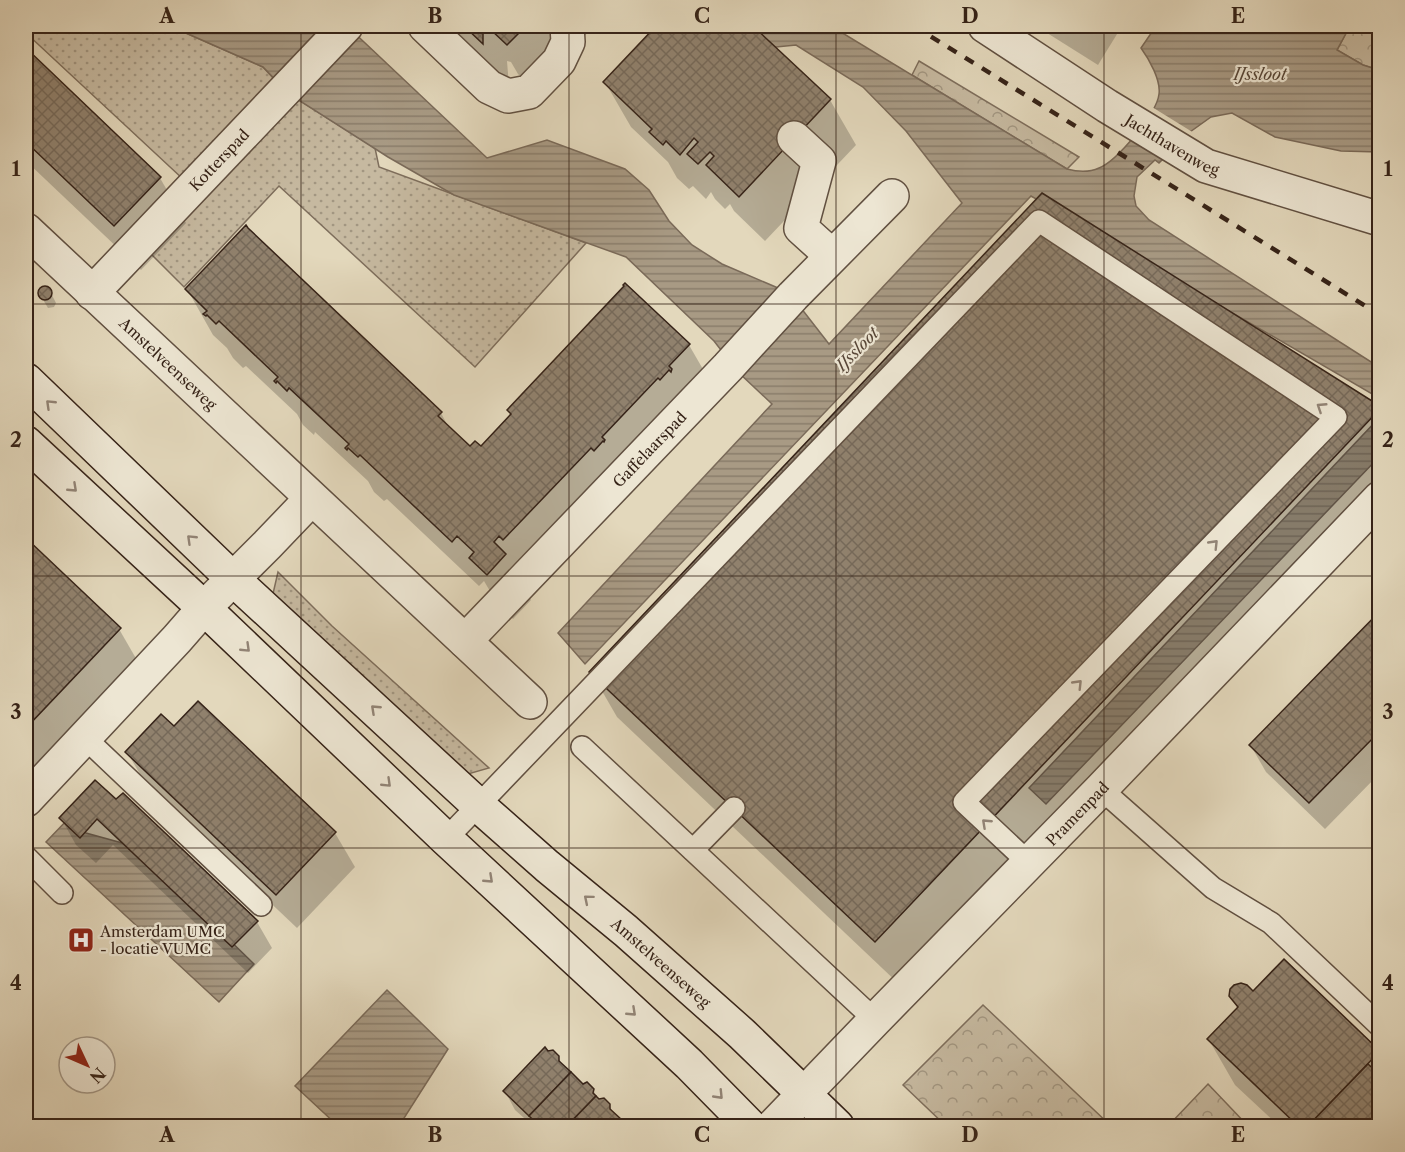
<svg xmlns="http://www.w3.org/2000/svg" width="1405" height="1152" viewBox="0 0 1405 1152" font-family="'Libre Caslon Text',serif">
	<defs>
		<pattern id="grass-dots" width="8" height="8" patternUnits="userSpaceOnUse" patternTransform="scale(1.5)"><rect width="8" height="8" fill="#c6b9a0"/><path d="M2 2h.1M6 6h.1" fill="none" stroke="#a29681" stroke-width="1.8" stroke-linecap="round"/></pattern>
		<pattern id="forest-crowns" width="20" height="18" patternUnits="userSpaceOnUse" patternTransform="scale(1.5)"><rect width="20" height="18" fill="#c6b9a0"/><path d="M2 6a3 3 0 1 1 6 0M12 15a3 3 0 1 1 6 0" fill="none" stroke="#a29681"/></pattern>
		<pattern id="water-rules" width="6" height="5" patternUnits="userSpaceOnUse" patternTransform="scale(1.5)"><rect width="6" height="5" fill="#a89a84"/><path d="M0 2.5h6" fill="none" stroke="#8a7d6b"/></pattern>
		<pattern id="building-cross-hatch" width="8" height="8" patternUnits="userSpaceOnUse" patternTransform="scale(1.5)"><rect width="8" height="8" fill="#90816d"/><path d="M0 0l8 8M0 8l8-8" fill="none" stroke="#766959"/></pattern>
	</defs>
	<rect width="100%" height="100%" fill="#e3d8bc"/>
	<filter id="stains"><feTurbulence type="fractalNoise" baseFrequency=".00333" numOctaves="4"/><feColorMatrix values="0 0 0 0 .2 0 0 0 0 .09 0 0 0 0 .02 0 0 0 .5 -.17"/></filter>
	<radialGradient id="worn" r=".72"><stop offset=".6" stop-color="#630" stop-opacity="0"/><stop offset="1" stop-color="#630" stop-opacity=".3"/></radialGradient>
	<g fill="url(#grass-dots)" stroke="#7e6e5c" stroke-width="1.5">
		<polygon points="26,26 170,26 263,67 274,79 184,180 26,33"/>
		<polygon points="299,100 375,148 379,167 586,243 475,367 279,186 184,287 151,254"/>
		<polygon points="278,572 332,626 489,768 468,774 272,598"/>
	</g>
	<g fill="url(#forest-crowns)" stroke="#7e6e5c" stroke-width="1.5">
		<polygon points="1350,26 1379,26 1379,70 1363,65 1337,50"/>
		<polygon points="919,61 1079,157 1067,169 912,75"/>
		<polygon points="983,1005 1111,1126 946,1126 903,1085"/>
		<polygon points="1208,1084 1248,1126 1168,1126"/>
	</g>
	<g fill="url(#water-rules)" stroke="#7a6a59" stroke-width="1.5">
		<path d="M170,26H347L487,158L547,140L625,169L649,190L669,221L692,245L722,264L778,288L801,308L829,344L962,203L906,131L863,87L796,45L766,48L740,26H831L1067,169C1078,172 1088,173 1099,168C1117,161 1157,113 1159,94C1161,80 1149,59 1141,48L1156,26H1350L1337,50L1363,65L1379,70V152L1341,151L1275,137L1232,113L1211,117L1190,132L1159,163L1155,160L1137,177L1134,196L1136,206L1149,220L1379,367V398L1031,196L585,664L558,633L772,404L738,372L714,341L626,257L454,195L388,157L289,94L263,67Z"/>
		<polygon points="1379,418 1379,457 1046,804 1029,788"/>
		<polygon points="69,818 86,833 133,846 254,964 219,1002 46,842"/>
		<polygon points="387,990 448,1049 399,1126 338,1126 295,1086"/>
	</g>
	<polygon fill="#e3d8bc" points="1152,107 1194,133 1167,159 1130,136"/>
	<g fill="#0003">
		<polygon points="444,26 594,26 534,89 518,74 511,62 507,61 509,86"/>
		<polygon points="658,26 751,26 830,100 856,145 765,241 734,211 730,204 725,209 715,199 711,192 706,199 693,186 689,189 677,178 668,162 631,127 605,82"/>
		<polygon points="1036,26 1122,26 1098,65"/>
		<polygon points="26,51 160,178 186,223 141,270 26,161"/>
		<polygon points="44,288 49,290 54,299 56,303 54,307 48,308 39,293 41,290"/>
		<polygon points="187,289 441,413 450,430 470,448 481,448 689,345 715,390 522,585 531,600 513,619 497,603 484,581 479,586 387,499 384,501 374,492 368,481 315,432 314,435 303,425 297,414 246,366 243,368 233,358 227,348 213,335"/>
		<polygon points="1380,408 1380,481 901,986 617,717 591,672"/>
		<polygon points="26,540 119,629 145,674 26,801"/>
		<polygon points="1380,613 1380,773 1325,829 1266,772 1251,746"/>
		<polygon points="174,728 335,833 355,867 297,928 147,786 127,752"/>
		<polygon points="95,782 257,922 272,948 248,973 113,845 96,863 76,845 61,818"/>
		<polygon points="1253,993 1379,1052 1380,1126 1279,1126 1235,1085 1209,1040 1238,1009 1231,996"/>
		<polygon points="558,1057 565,1069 582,1085 593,1090 599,1100 609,1105 615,1116 626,1126 533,1126 515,1110 505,1091"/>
	</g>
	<g fill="url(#building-cross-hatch)" stroke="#362318" stroke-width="1.5">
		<polygon points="464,26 483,26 483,44"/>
		<polygon points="493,26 526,26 507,45 490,29"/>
		<polygon points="656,26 753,26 831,99 739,197 706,165 714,156 710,152 698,164 687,154 698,142 694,138 680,155 666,141 663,145 649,132 652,129 603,82"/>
		<polygon points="26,48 161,177 114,226 26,142"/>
		<polygon points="1042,193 1380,406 1380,409 875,942 589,672"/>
		<polygon points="246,225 248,228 442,412 438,416 470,446 475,441 481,446 511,414 507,410 624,286 623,285 625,283 690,344 669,366 672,369 671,372 669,370 660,380 658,378 602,437 605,440 604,442 603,441 594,451 591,448 503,540 499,536 494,542 506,554 487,575 469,558 474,552 457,536 452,542 360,455 358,457 348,448 347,450 345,448 349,444 289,388 287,391 277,381 276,383 274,381 278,377 219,321 216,324 207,315 206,316 203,314 207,311 185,289"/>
		<circle cx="45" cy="293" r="7"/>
		<polygon points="26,538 121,628 26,728"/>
		<polygon points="1380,611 1380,731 1309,803 1249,745"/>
		<polygon points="198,701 336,832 276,895 125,752 161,714 174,726"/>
		<polygon points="95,780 116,799 123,793 258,921 232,947 97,819 80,838 59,818"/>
		<polygon points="1284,959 1380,1051 1308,1126 1298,1126 1207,1039 1238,1007 1229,996 1230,989 1234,985 1241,983 1247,985 1253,991"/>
		<polygon points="545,1047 548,1051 553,1050 559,1056 559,1061 571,1072 529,1116 503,1091"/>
		<polygon points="1368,1064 1380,1075 1380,1126 1308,1126"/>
		<polygon points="571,1072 583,1084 587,1082 594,1089 593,1093 596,1096 567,1126 540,1126 529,1116"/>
		<polygon points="596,1096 599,1099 604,1098 610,1104 610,1109 622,1120 616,1126 567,1126"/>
	</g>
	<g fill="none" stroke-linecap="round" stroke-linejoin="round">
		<defs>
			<g id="service">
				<polyline points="84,737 261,905"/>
				<polyline points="582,747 875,1020"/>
				<polyline points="1101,789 1213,888 1271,923 1380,1026"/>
				<polyline points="446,839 1039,221 1336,417 964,802 1029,863"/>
				<polyline points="693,850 734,808"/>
				<polyline points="26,857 62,893"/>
			</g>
			<g id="minor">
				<polyline points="425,26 489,87 508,96 529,92 559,61 568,42 567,26"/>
				<path id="s1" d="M985,26L1107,106L1206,166L1380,219"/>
				<polyline points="794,138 819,161 801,228 832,256"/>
				<path id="s2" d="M26,230L530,702"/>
				<path id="s3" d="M92,293L346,26"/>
				<path id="s4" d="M465,641L728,367L793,296L892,196"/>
				<polyline points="26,800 177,639 204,608 267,545 311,499"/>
				<path id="s5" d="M773,1126L875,1020L1101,789L1380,498"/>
			</g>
			<g id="secondary">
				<path id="s6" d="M26,380L233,579L479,806L547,866L626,931L742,1034L837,1126"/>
				<polyline points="26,443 204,608 446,839 689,1064 750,1126"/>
			</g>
		</defs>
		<use href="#service" stroke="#615041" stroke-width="24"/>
		<use href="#minor" stroke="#615041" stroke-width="36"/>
		<use href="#secondary" stroke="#362318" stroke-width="36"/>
		<use href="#service" stroke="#ede6d3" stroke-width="21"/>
		<use href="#minor" stroke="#ede6d3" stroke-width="33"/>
		<use href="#secondary" stroke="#ede6d3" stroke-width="33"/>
		<polyline stroke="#362318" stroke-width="4.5" stroke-dasharray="10 10" stroke-linecap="butt" points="914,26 1380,315"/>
	</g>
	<defs><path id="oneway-chevron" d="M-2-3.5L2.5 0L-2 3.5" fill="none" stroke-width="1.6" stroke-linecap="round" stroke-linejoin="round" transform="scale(1.5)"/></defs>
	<g stroke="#928476">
		<use href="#oneway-chevron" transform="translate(50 404) rotate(-136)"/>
		<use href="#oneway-chevron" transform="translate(1321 407) rotate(-147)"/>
		<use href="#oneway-chevron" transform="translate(73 488) rotate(43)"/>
		<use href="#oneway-chevron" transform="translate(191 539) rotate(-136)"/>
		<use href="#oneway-chevron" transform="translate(1214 544) rotate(-46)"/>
		<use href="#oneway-chevron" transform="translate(246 648) rotate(44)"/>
		<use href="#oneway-chevron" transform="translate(1078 684) rotate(-46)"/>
		<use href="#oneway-chevron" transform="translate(375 709) rotate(-137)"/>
		<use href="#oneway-chevron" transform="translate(387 783) rotate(44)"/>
		<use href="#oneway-chevron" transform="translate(986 823) rotate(-137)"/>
		<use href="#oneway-chevron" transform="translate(489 879) rotate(43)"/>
		<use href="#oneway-chevron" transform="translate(588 899) rotate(-140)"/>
		<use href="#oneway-chevron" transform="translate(632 1012) rotate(43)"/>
		<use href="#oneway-chevron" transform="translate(719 1095) rotate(46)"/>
	</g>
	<path fill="none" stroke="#362318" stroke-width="1.5" stroke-opacity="0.55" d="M301,26V1126M569,26V1126M836,26V1126M1104,26V1126M26,304H1380M26,576H1380M26,848H1380"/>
	<defs>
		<symbol id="hospital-square" viewBox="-11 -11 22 22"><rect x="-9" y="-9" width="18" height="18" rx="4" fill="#8f2418" stroke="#ede6d3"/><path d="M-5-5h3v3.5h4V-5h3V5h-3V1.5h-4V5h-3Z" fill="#fff"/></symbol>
	</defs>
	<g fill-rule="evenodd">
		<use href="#hospital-square" x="66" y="925" width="30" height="30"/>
	</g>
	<g text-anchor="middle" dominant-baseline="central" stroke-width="4.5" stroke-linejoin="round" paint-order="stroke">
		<g font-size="15" fill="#362318" stroke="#ede6d3">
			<text stroke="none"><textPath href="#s1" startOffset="222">Jachthavenweg</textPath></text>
			<text stroke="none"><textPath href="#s3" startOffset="184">Kotterspad</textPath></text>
			<text stroke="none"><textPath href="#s2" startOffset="195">Amstelveenseweg</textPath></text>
			<text stroke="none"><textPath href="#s4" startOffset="266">Gaffelaarspad</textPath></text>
			<text stroke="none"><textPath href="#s5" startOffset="436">Pramenpad</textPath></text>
			<text stroke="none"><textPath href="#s6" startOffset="862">Amstelveenseweg</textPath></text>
		</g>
		<g font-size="15" fill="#362318" stroke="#ede6d3" text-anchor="start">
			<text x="100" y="931">Amsterdam UMC<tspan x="100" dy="17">- locatie VUMC</tspan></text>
		</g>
		<g font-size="16" font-style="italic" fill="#584738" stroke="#ede6d3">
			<text x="1260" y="74">IJssloot</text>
			<text transform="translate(857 349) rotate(-46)">IJssloot</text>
		</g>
	</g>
	<rect width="1405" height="1152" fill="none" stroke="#e3d8bc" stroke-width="66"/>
	<g transform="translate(87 1065) rotate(134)"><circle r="28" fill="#ede6d3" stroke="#a49888" stroke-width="1.5"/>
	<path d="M0-4.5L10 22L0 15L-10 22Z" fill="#8f2418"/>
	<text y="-9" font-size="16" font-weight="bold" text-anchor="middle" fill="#362318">N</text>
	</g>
	<rect x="33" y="33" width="1339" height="1086" fill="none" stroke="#362318" stroke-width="2"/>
	<g font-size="20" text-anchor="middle" font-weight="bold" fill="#362318">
		<text x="167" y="23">A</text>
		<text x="435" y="23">B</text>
		<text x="702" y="23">C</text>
		<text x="970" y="23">D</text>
		<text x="1238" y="23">E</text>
		<text x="16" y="176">1</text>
		<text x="1388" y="176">1</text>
		<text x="16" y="447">2</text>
		<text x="1388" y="447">2</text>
		<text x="16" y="719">3</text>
		<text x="1388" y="719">3</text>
		<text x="16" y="990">4</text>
		<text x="1388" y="990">4</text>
		<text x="167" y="1142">A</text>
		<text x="435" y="1142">B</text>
		<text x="702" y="1142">C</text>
		<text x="970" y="1142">D</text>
		<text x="1238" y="1142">E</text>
	</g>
	<rect width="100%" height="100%" filter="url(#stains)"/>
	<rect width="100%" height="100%" fill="url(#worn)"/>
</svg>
